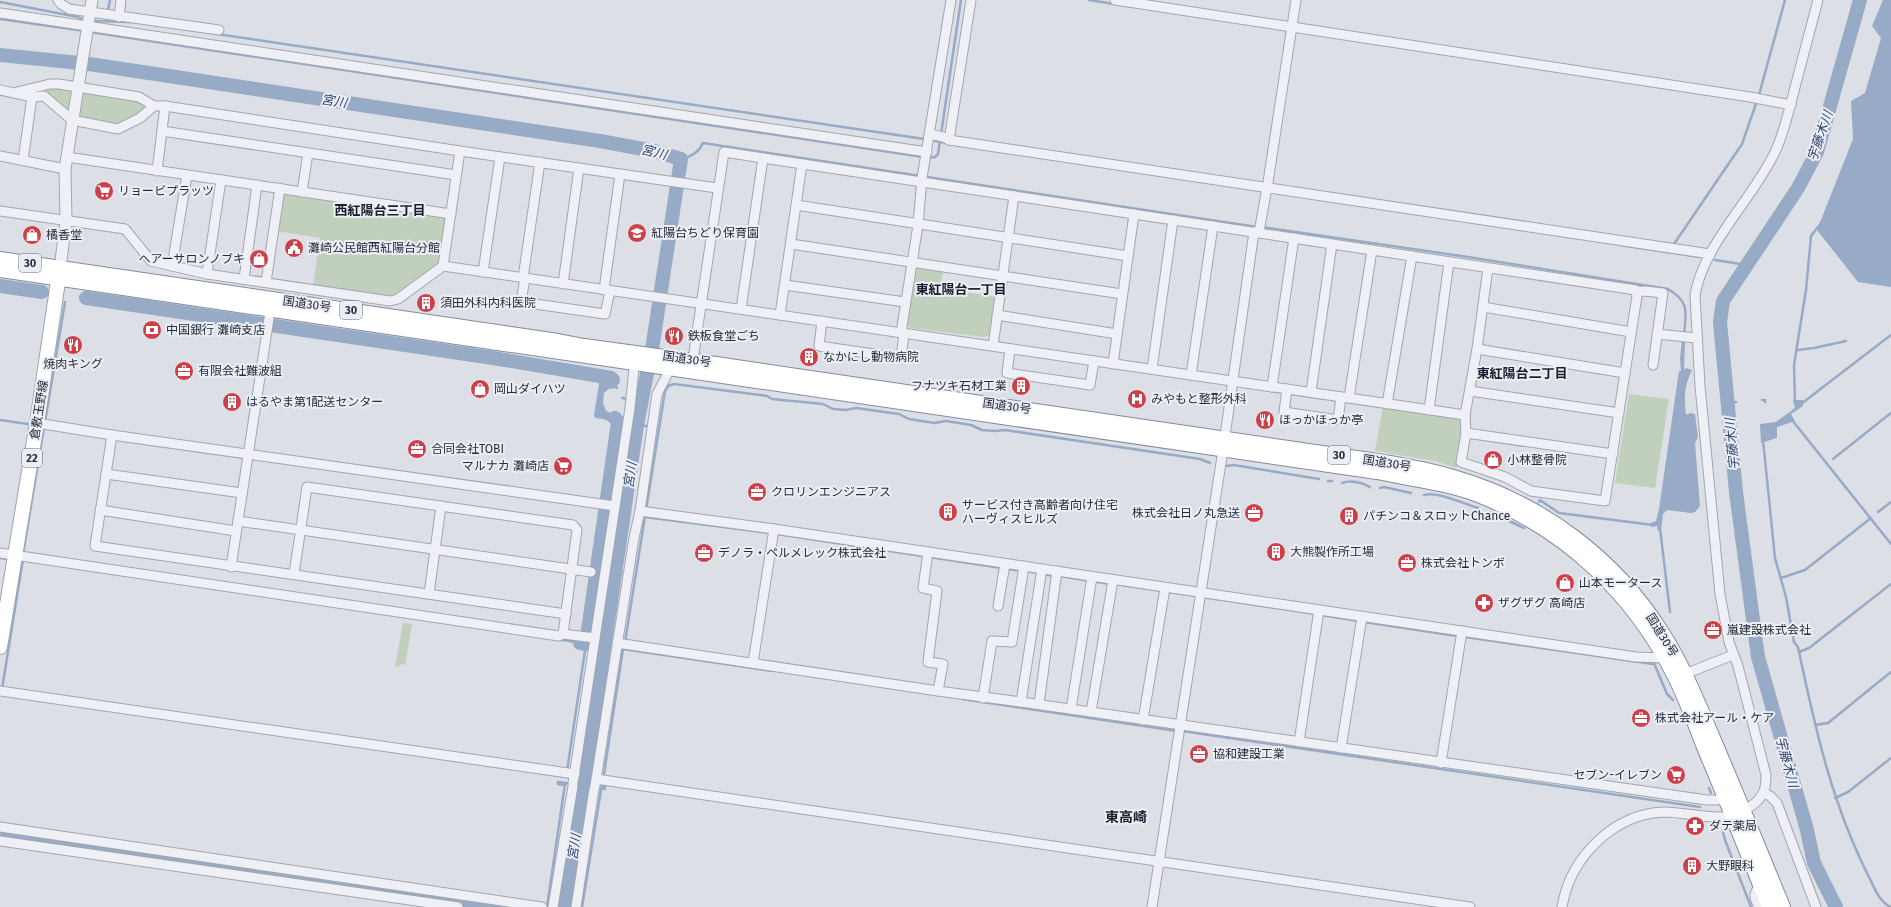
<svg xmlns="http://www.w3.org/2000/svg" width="1891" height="907" viewBox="0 0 1891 907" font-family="'Fira Sans','Noto Sans JP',sans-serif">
	<rect width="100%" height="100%" fill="#dcdfe6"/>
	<g fill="#c0d0bd">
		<polygon points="53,87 72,90 68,112 45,93 31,91"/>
		<polygon points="82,90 135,99 147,106 147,109 120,125 83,119 79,114"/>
		<polygon points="282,193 447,216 441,264 393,298 313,286 320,238 276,231"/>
		<polygon points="919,267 943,271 940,288 912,283 914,271"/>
		<polygon points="912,284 997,297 991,335 984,337 910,328 906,323"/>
		<polygon points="1629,394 1669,399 1655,488 1615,483"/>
		<polygon points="1383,406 1461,418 1464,421 1456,468 1435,461 1375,451"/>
		<polygon points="403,623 412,624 405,665 400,664 399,667 395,666"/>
	</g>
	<g fill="#97aac6">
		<polygon points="1883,0 1891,0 1891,287 1858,282 1817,230 1853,139 1851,101 1865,93 1881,38 1872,26"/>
		<path d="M1682,341H1685L1684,370L1686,368L1692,370C1684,387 1684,396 1686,415L1690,413L1695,414L1698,437L1695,443L1700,506L1695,512L1691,513L1667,510L1663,514L1661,531H1658L1657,526L1651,527V523L1656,521L1659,509L1679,371H1681L1680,358Z"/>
		<path d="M598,373L619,377L620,379L604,393L603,403L606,411L621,417L623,422L620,427L619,435L614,434C615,421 605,419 595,418L594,415L599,384Z"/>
		<polygon points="1793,400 1803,400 1803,406 1791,414 1795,421 1777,427 1777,438 1761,443 1760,424 1776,422 1795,408"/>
	</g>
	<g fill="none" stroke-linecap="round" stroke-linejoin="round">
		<g stroke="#97aac6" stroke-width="2.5">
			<polyline points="1089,0 1114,4"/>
			<polyline points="0,2 78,17 82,19"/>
			<polyline points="108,10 110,0"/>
			<polyline points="0,19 85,31"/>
			<polyline points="96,21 129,22"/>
			<polyline points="90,32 923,157"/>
			<polyline points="217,34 924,139"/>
			<polyline points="935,141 948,143"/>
			<polyline points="928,158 935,157 938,154 961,0"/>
			<path d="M681,159C691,157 699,152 703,143L1257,227"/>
			<path d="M1262,227L1468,257L1668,289C1690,302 1686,312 1684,335"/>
			<polyline points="1674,244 1742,144 1759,95 1785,0"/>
			<polyline points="1620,245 1700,257"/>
			<polyline points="1715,260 1747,265"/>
			<polyline points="1797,350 1814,348 1846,341"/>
			<polyline points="611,383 617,388"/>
			<polyline points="622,398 628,399"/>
			<polyline points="634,400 642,400"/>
			<polyline points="1762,400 1765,400 1765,402"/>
			<polyline points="1795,402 1794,365 1806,290 1811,236 1821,223"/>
			<polyline points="1728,404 1736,402"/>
			<polyline points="1801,404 1891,335"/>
			<polyline points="0,420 28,424"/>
			<polyline points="1792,420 1891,544"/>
			<polyline points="45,422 65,302"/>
			<polyline points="634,424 659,428"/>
			<path d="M1763,440L1775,558L1786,597L1794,642L1798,647C1815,728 1832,805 1870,879C1875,889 1880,903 1891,907"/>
			<polyline points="1833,459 1891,413"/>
			<polyline points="1226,466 1234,465 1319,479"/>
			<polyline points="1328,481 1332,481"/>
			<path d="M1342,483C1350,480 1362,482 1370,487"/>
			<polyline points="1380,488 1384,487 1411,493"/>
			<path d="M1424,495C1437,491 1465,504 1478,508"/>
			<polyline points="1539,502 1540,500 1559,513 1653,525"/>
			<polyline points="1490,512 1524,528"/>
			<polyline points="1878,512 1891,502"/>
			<polyline points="645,517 777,534 1021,571"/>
			<polyline points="1660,528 1670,612"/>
			<polyline points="23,554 44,427"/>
			<polyline points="0,558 7,559"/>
			<polyline points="1026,571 1038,573"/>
			<polyline points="1043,574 1054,576"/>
			<polyline points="1059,576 1110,584"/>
			<polyline points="1781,578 1805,570 1871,518"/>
			<polyline points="1115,584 1196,596"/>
			<polyline points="1203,597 1316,614"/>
			<polyline points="1321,615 1359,621"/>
			<polyline points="1364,622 1457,636"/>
			<polyline points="1465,637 1653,664"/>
			<polyline points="559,639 580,643"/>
			<polyline points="625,642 665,391 668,386 674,384 767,396 772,399 823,404 833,409 846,410 856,408 899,414 909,419 934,423 946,421 971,425 982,430 995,431 1005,430 1200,459 1210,463"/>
			<polyline points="623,649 773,671"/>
			<polyline points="1799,652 1809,648 1891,584"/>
			<polyline points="1654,663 1667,694 1673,700"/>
			<polyline points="2,689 23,559"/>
			<polyline points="962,699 1177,731"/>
			<polyline points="1815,725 1828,723 1891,672"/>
			<polyline points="1182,731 1700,807"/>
			<polyline points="567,771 586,644"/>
			<polyline points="533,772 566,777"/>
			<polyline points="558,782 605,789 605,786 602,786"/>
			<polyline points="558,782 558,784 565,785"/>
			<polyline points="602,787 623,649"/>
			<polyline points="1709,788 1711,793"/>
			<polyline points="1835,798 1848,792 1891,758"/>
			<polyline points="1723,831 1725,840 1751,907"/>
			<polyline points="547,907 565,784"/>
			<polyline points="582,907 601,790"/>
		</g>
		<g stroke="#97aac6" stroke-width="14">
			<polyline points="0,55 89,64 600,141 654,151 681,159 653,343 637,425 584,784"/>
			<polyline points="0,286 42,292"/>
			<polyline points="86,298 493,358 600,376 611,378 613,380 611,382"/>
			<polyline points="580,643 586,644 618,422 615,418"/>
			<polyline points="0,833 504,907"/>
			<polyline points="565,907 584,787"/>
			<polyline points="1836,907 1814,863 1807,830 1758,657 1736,492 1720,322 1723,301 1798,188 1817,152 1860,0"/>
		</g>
		<defs>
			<g id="minor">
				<polyline points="58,0 61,4 69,9 219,30"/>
				<polyline points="1115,0 1750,97 1791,105"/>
				<polyline points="0,13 927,152"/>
				<polyline points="119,17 121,0"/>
				<polyline points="0,90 32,97 44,96 72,120 118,129 140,118 154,106 165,106 460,151 717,188"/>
				<polyline points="17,92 50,84 59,84 139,97 154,106"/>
				<polyline points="162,131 456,175"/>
				<polyline points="930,134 943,137 949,140 1710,254"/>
				<polyline points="949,140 971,0"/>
				<polyline points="0,156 65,169"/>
				<polyline points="67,157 451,214"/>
				<polyline points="23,160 32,97"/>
				<polyline points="157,171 165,106"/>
				<polyline points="302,192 308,153"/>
				<polyline points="796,205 1128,256"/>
				<polyline points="0,211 125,229 151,261 207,274 390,301 398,299 443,266 1465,415"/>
				<polyline points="1259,232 1268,182 1296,0"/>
				<polyline points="791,244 1122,294"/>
				<polyline points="172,266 187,175"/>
				<polyline points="443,266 460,151"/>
				<polyline points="483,272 500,157"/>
				<polyline points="207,274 221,180"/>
				<polyline points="523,278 540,162"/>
				<polyline points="525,278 521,302 605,314 610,291"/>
				<polyline points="244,279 257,185"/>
				<polyline points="266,282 280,188"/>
				<polyline points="563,284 579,168"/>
				<polyline points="785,285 905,302"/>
				<polyline points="604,290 620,174"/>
				<polyline points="1636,292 1645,291 1663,293 1653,365"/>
				<polyline points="1483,307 1631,332"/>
				<polyline points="741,309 763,158"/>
				<polyline points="780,315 802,164"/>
				<polyline points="997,315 1117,334"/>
				<polyline points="822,321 819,346 901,358 904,334"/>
				<polyline points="901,333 918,225 922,178 951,0"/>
				<polyline points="1657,334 1696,338"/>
				<polyline points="993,346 1014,196"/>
				<polyline points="1010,349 1007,373 1090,385 1094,361"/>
				<polyline points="1477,349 1625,373"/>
				<polyline points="1113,364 1134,214"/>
				<polyline points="692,366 724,152 763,158 1636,290 1637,296 1605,501 1531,491 1505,477 1461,462 1466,433 1465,415 1477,349 1488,268"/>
				<polyline points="1152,369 1173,220"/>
				<polyline points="1191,375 1213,226"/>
				<polyline points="1272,387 1294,238"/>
				<polyline points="1287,389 1284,412 1338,420 1341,397"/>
				<polyline points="1470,391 1619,413"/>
				<polyline points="1311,392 1332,244"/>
				<polyline points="1349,398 1372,250"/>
				<polyline points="1387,404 1412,256"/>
				<polyline points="1429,410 1449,262"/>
				<polyline points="37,423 112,435 615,506"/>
				<polyline points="1466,433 1613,454"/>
				<polyline points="112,435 95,546 566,614"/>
				<polyline points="106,474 242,493"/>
				<polyline points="100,510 236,531"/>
				<polyline points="640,511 774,529 1636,657 1664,658"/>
				<polyline points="238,521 591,572"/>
				<polyline points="928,552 923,588 937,591 928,662 943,664 938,691"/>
				<polyline points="0,553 559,636 563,634"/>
				<polyline points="231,567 271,305"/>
				<polyline points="294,574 307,487 573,525 577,530 563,634 595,638"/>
				<polyline points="429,594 441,506"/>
				<polyline points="998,606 1005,564"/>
				<polyline points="617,643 938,691 1021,702 1707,800 1718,800 1725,798"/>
				<polyline points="753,663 774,529"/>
				<polyline points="1685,674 1733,655"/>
				<polyline points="0,691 575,774"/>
				<polyline points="983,698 992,641 1012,642 1024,566"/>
				<polyline points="1021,702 1042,569"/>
				<polyline points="1039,704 1057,571"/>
				<polyline points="1071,709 1092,577"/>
				<polyline points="1091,712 1113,580"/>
				<polyline points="1143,720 1165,588"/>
				<polyline points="1299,742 1319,610"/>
				<polyline points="1341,748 1362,617"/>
				<polyline points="1441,763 1462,631"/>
				<polyline points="596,779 1470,907"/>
				<polyline points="573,783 630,408 635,358"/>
				<polyline points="595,786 634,538 640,511 657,394 667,375 669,363"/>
				<polyline points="1764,793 1770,796 1777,803 1816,907"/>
				<polyline points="0,827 542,907"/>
				<polyline points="0,841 458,907"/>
				<polyline points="553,907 573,786"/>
				<polyline points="576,907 594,789"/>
				<polyline points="1152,907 1223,450 1254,232"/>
				<path d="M1562,907C1570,858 1613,814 1664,812C1683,812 1703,818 1722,817C1736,816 1757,806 1763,793C1766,788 1766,781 1766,775L1738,666L1729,642L1720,594L1700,386L1695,295C1704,243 1754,198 1776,150C1784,132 1789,111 1794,91C1802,61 1810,30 1818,0"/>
				<path d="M1759,907C1754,897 1753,894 1760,885"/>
			</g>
			<polyline id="tertiary" points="60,268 66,222 65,169 92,0"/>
			<polyline id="primary" points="0,647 37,423 60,268"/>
			<g id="trunk">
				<path d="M0,259L558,341L584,346L716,364L1384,462C1407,466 1430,470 1453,477C1540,502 1615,557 1663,634C1684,667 1698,703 1713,738C1737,794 1760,851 1783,907"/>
				<path d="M0,270L1377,472C1411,479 1446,483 1478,495C1565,529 1633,593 1675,677C1687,701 1696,727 1706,752C1728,804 1748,855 1769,907"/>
			</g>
		</defs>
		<use href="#minor" stroke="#a2a6b0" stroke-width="11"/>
		<use href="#tertiary" stroke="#a2a6b0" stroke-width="13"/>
		<use href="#primary" stroke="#9ca3b2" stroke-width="16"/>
		<use href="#trunk" stroke="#848b9c" stroke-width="16"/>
		<use href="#minor" stroke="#eff0f5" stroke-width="9"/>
		<use href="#tertiary" stroke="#eff0f5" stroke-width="11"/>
		<use href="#primary" stroke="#fff" stroke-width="14"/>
		<use href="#trunk" stroke="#fff" stroke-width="14"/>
	</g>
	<defs>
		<symbol id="supermarket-disc" viewBox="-11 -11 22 22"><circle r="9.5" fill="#cc404a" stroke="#ebeef4"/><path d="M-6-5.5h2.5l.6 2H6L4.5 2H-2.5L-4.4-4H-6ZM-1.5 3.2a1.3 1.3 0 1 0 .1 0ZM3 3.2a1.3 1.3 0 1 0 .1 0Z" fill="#fff"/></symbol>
		<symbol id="school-disc" viewBox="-11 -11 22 22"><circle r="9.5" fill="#cc404a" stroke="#ebeef4"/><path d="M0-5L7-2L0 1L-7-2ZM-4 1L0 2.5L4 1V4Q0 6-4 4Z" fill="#fff"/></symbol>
		<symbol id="shop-disc" viewBox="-11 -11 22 22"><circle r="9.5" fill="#cc404a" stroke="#ebeef4"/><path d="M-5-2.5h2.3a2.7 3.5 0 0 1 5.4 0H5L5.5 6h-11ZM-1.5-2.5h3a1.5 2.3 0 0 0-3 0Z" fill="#fff"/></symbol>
		<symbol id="civic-disc" viewBox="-11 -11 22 22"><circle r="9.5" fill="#cc404a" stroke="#ebeef4"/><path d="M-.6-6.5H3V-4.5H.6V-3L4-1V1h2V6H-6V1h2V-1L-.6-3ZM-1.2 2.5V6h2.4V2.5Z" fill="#fff"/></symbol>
		<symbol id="building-disc" viewBox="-11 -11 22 22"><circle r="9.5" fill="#cc404a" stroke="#ebeef4"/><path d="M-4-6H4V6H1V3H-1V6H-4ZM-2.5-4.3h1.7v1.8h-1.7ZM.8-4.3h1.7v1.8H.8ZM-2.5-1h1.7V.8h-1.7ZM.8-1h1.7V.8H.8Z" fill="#fff"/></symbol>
		<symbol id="bank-disc" viewBox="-11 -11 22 22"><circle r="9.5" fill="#cc404a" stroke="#ebeef4"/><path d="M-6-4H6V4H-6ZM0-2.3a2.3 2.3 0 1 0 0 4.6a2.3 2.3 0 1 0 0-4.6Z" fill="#fff"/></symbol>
		<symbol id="restaurant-disc" viewBox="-11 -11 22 22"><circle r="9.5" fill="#cc404a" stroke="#ebeef4"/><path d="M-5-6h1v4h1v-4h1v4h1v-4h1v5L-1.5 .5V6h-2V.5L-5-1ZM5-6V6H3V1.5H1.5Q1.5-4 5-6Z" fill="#fff"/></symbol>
		<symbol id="office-disc" viewBox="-11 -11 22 22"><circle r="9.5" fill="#cc404a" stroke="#ebeef4"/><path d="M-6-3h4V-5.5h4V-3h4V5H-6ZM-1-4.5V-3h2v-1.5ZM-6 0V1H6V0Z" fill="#fff"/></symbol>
		<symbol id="hospital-disc" viewBox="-11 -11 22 22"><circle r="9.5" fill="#cc404a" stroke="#ebeef4"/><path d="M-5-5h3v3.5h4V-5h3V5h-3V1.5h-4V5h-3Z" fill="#fff"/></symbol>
		<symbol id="pharmacy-disc" viewBox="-11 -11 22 22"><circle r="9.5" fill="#cc404a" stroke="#ebeef4"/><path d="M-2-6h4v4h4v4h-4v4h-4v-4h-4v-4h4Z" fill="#fff"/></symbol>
	</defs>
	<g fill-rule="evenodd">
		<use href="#supermarket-disc" x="93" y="180" width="22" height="22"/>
		<use href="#school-disc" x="626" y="222" width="22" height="22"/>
		<use href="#shop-disc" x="21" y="224" width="22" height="22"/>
		<use href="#civic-disc" x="283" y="237" width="22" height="22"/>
		<use href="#shop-disc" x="248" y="248" width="22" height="22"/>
		<use href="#building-disc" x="415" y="292" width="22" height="22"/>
		<use href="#bank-disc" x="141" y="319" width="22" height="22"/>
		<use href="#restaurant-disc" x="663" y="325" width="22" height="22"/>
		<use href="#restaurant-disc" x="62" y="334" width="22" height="22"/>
		<use href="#building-disc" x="798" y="346" width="22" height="22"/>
		<use href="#office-disc" x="173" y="360" width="22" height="22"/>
		<use href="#building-disc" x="1010" y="375" width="22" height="22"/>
		<use href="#shop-disc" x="469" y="378" width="22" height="22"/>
		<use href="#hospital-disc" x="1126" y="388" width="22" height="22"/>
		<use href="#building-disc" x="221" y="391" width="22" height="22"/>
		<use href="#restaurant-disc" x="1254" y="409" width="22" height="22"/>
		<use href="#office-disc" x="406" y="438" width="22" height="22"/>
		<use href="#shop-disc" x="1482" y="449" width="22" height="22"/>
		<use href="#supermarket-disc" x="552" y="455" width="22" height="22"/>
		<use href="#office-disc" x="746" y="481" width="22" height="22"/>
		<use href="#building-disc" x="937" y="501" width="22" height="22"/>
		<use href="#office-disc" x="1243" y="502" width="22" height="22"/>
		<use href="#building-disc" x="1338" y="505" width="22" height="22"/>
		<use href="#building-disc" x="1265" y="541" width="22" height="22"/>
		<use href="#office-disc" x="693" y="542" width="22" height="22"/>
		<use href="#office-disc" x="1396" y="552" width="22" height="22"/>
		<use href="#shop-disc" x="1554" y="572" width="22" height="22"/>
		<use href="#pharmacy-disc" x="1473" y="592" width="22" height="22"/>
		<use href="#office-disc" x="1702" y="619" width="22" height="22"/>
		<use href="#office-disc" x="1630" y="707" width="22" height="22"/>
		<use href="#office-disc" x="1188" y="743" width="22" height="22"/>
		<use href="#supermarket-disc" x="1665" y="764" width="22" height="22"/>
		<use href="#pharmacy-disc" x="1684" y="815" width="22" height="22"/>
		<use href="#building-disc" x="1681" y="855" width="22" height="22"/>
	</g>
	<g text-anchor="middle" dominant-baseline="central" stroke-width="4" stroke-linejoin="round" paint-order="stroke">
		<g fill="#ebeef4" stroke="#616673" stroke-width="1">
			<rect x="19" y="254" width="22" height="18" rx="3"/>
			<rect x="340" y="301" width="22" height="18" rx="3"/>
			<rect x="1328" y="446" width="22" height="18" rx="3"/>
			<rect x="22" y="449" width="20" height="18" rx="3"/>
		</g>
		<g font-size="11" font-weight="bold" fill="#262c3c">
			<text x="30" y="263">30</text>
			<text x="351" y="310">30</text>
			<text x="1339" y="455">30</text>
			<text x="32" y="458">22</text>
		</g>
		<g font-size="12" fill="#262c3c" stroke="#ebeef4" text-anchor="start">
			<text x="118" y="191">リョービプラッツ</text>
			<text x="651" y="233">紅陽台ちどり保育園</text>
			<text x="46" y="235">橘香堂</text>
			<text x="308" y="248">灘崎公民館西紅陽台分館</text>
			<text x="245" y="259" text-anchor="end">ヘアーサロンノブキ</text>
			<text x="440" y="303">須田外科内科医院</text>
			<text x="166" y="330">中国銀行 灘崎支店</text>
			<text x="688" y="336">鉄板食堂ごち</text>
			<text x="823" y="357">なかにし動物病院</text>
			<text x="73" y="364" text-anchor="middle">焼肉キング</text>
			<text x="198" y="371">有限会社難波組</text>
			<text x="1007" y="386" text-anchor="end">フナツキ石材工業</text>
			<text x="494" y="389">岡山ダイハツ</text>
			<text x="1151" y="399">みやもと整形外科</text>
			<text x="246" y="402">はるやま第1配送センター</text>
			<text x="1279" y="420">ほっかほっか亭</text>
			<text x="431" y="449">合同会社TOBI</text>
			<text x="1507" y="460">小林整骨院</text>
			<text x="549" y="466" text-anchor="end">マルナカ 灘崎店</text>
			<text x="771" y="492">クロリンエンジニアス</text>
			<text x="962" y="505">サービス付き高齢者向け住宅<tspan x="962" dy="14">ハーヴィスヒルズ</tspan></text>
			<text x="1240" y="513" text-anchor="end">株式会社日ノ丸急送</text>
			<text x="1363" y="516">パチンコ＆スロットChance</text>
			<text x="1290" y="552">大熊製作所工場</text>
			<text x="718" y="553">デノラ・ペルメレック株式会社</text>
			<text x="1421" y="563">株式会社トンボ</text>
			<text x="1579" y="583">山本モータース</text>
			<text x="1498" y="603">ザグザグ 高崎店</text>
			<text x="1727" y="630">嵐建設株式会社</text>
			<text x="1655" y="718">株式会社アール・ケア</text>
			<text x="1213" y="754">協和建設工業</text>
			<text x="1662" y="775" text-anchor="end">セブン-イレブン</text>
			<text x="1709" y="826">ダテ薬局</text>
			<text x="1706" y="866">大野眼科</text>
		</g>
		<g font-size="12" fill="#262c3c" stroke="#ebeef4">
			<text transform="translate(307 304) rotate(8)">国道30号</text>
			<text transform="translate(687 359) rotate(8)">国道30号</text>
			<text transform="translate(1007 406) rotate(8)">国道30号</text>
			<text transform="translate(39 410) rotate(-81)">倉敷玉野線</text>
			<text transform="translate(1387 463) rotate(9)">国道30号</text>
			<text transform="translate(1662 635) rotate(58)">国道30号</text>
		</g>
		<g font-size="13" font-style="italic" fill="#31486f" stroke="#ebeef4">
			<text transform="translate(334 101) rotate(9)">宮川</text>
			<text transform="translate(1820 136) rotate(-71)">宇藤木川</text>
			<text transform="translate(654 152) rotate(14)">宮川</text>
			<text transform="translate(1732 444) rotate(-95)">宇藤木川</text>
			<text transform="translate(630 475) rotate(-82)">宮川</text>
			<text transform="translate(1787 762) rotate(75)">宇藤木川</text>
			<text transform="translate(574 847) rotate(-81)">宮川</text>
		</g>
		<g font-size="13" font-weight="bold" fill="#181e2d" stroke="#ebeef4">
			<text x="380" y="210">西紅陽台三丁目</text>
			<text x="961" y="289">東紅陽台一丁目</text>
			<text x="1522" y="373">東紅陽台二丁目</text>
		</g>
		<g font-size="14" font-weight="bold" fill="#181e2d" stroke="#ebeef4">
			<text x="1126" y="817">東高崎</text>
		</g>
	</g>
</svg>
